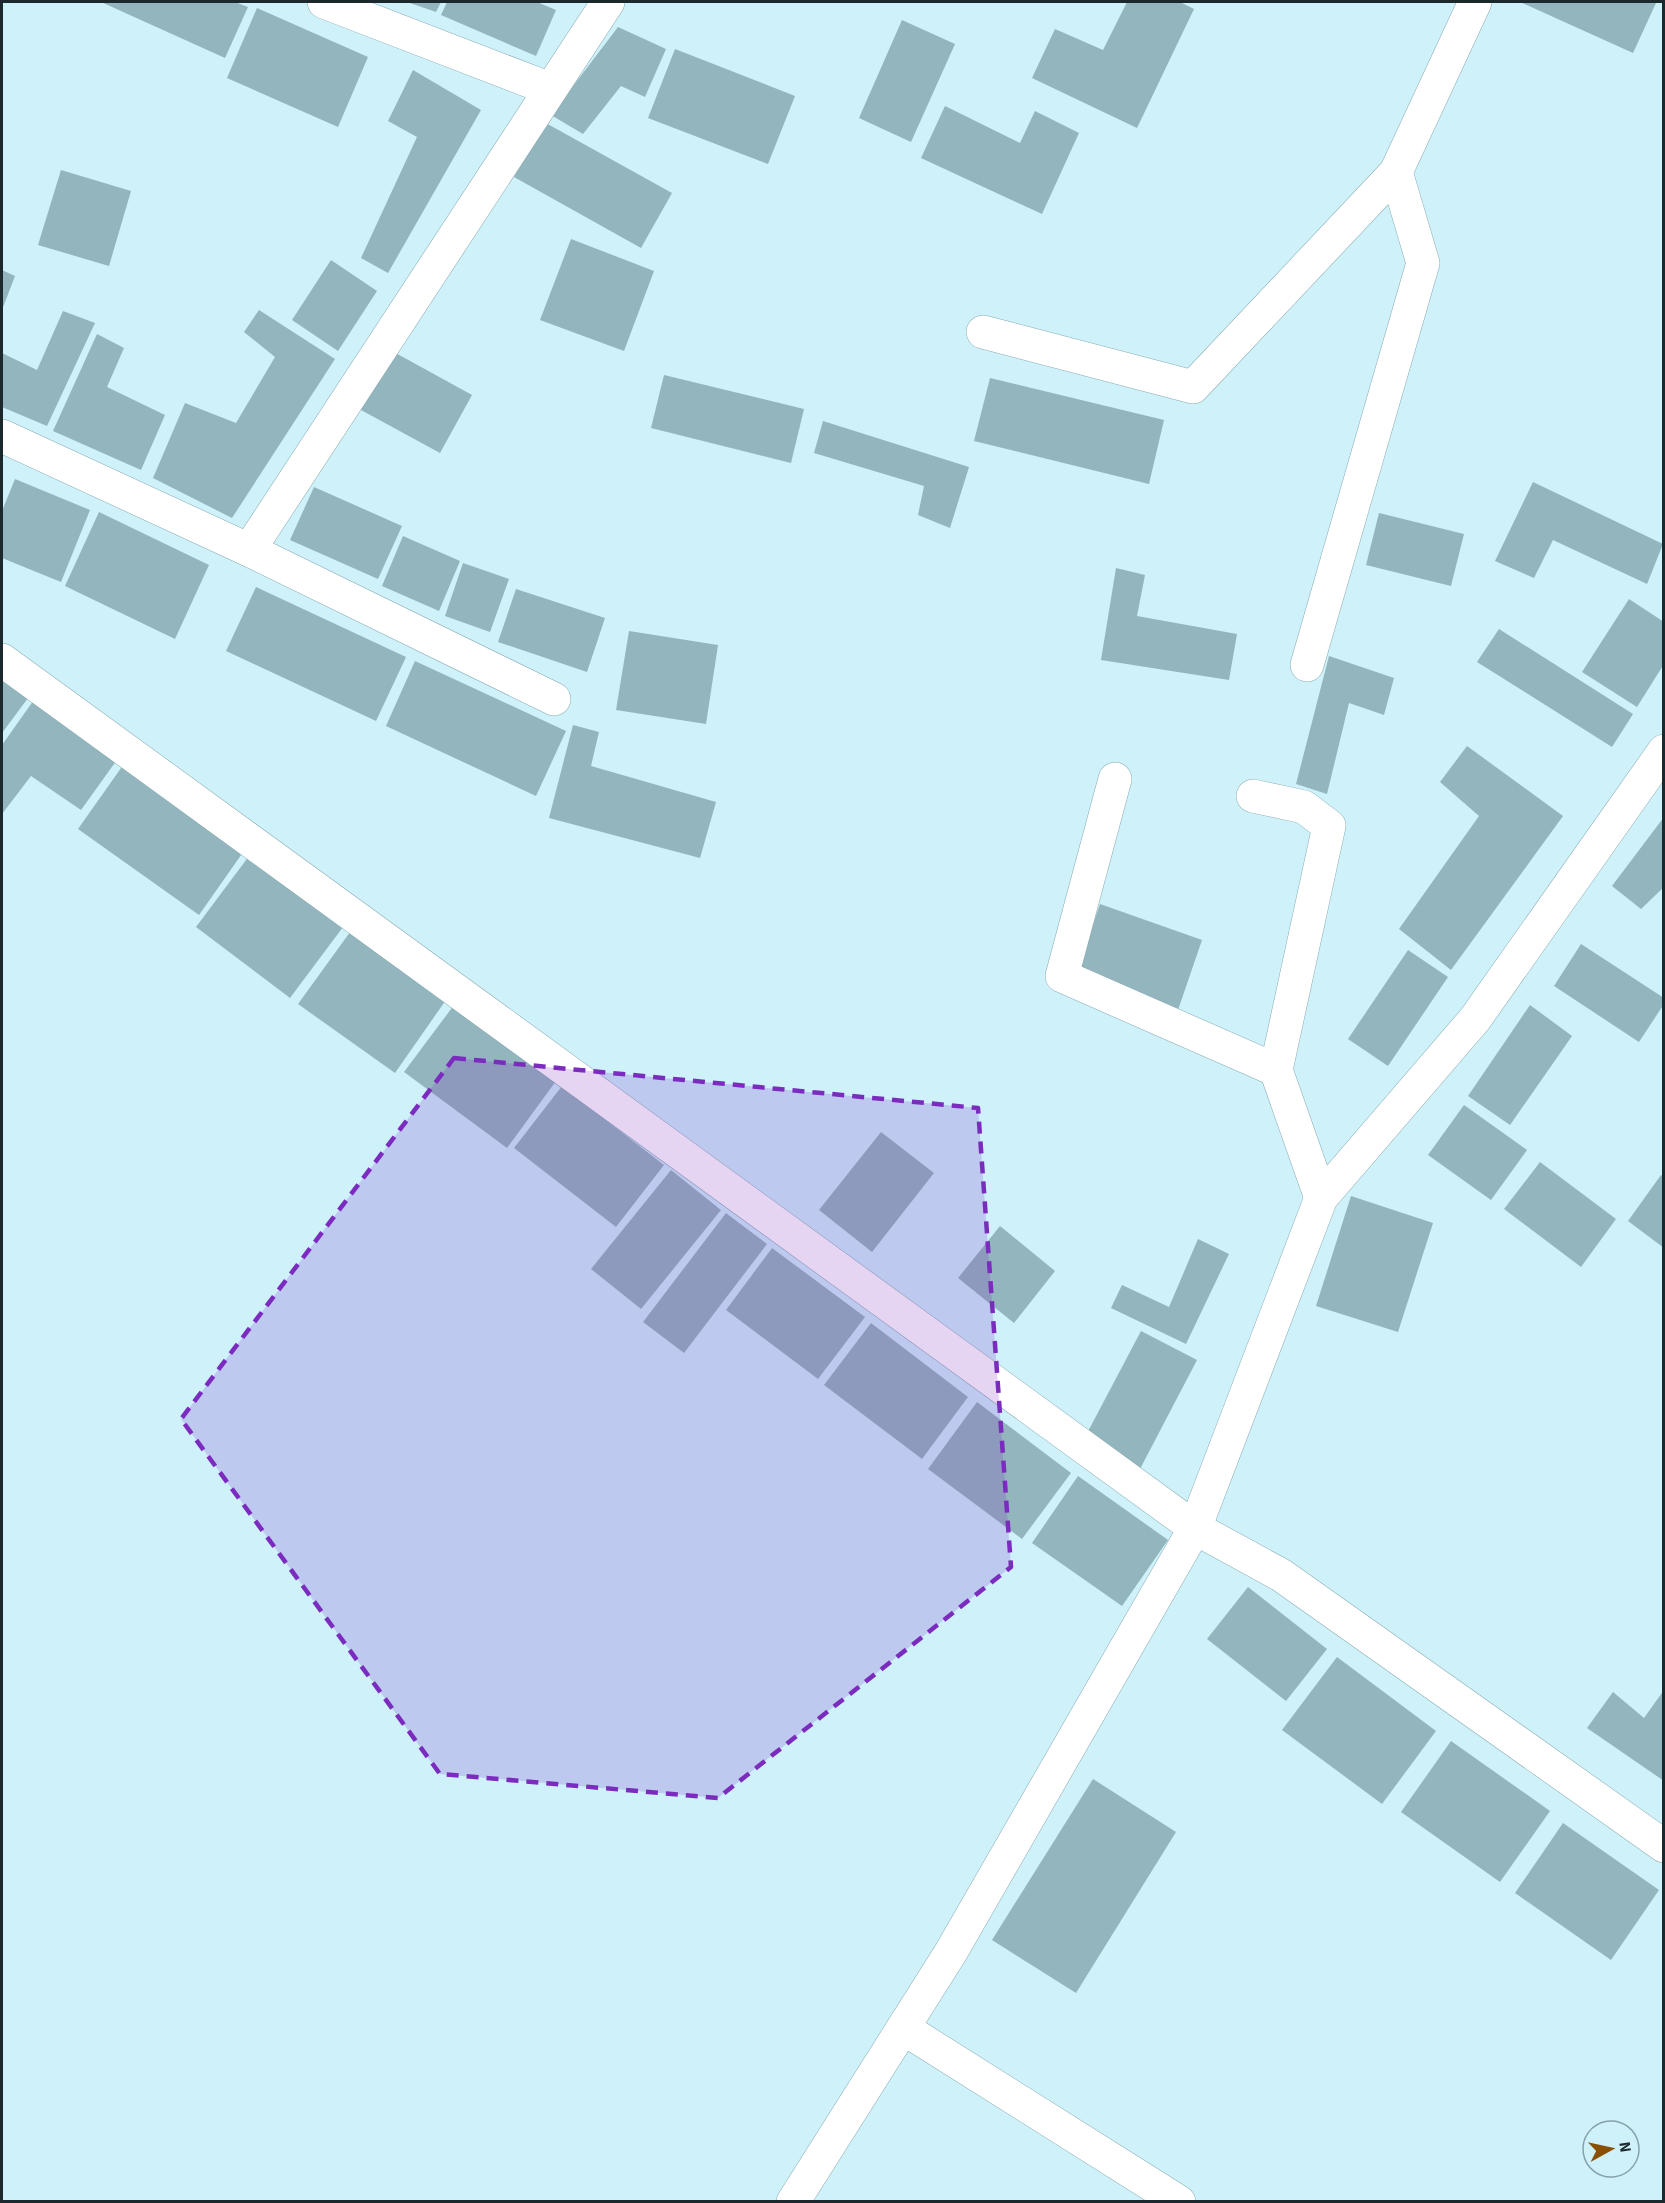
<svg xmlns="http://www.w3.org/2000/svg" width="1665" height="2203" viewBox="0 0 1665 2203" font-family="'Source Sans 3',sans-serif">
	<rect width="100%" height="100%" fill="#cef1fa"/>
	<g fill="#93b5be">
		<polygon points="101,2 235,2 248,7 225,58"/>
		<polygon points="407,2 441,2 436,12"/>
		<polygon points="447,2 537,2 556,10 536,56 441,15"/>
		<polygon points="1127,2 1180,2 1194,9 1137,128 1032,78 1055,29 1103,50"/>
		<polygon points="1520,2 1653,2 1656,3 1633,53"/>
		<polygon points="257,8 368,57 338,127 227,78"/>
		<polygon points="902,20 955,44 911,142 859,118"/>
		<polygon points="618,27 666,49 645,97 621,86 583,134 551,115"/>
		<polygon points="675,49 795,96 768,164 648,118"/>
		<polygon points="413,70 481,110 388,273 361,258 417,137 388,121"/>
		<polygon points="945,106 1020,143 1035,111 1079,133 1042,214 921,158"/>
		<polygon points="544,122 672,193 641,248 514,177"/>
		<polygon points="61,170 131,191 109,266 38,245"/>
		<polygon points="571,239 654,271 624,351 540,320"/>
		<polygon points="331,260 377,291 338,351 292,320"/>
		<polygon points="2,270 15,276 2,310"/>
		<polygon points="259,310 335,359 232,518 153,478 185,403 236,423 275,357 244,332"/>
		<polygon points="63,311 95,323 47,426 2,407 2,353 37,370"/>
		<polygon points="97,334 124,348 107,387 165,415 141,470 53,431"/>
		<polygon points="392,351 472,395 440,453 361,410"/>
		<polygon points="664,375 804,409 791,463 651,428"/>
		<polygon points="990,378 1164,420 1149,484 974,441"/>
		<polygon points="823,421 969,467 950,528 918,515 924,486 814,453"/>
		<polygon points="15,479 90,510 61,582 2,558 2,511"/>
		<polygon points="1533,482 1663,544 1647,584 1553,540 1534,578 1495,561"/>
		<polygon points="314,487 402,526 378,579 290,540"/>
		<polygon points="99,512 209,565 175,639 65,586"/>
		<polygon points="1379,513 1464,534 1451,586 1366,565"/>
		<polygon points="403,536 460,561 439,611 382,586"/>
		<polygon points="463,563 509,579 490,632 445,616"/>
		<polygon points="1116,568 1145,575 1137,616 1237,634 1229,680 1101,660"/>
		<polygon points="256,587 406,657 376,721 226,651"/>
		<polygon points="516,589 605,618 587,672 498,642"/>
		<polygon points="1629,599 1664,622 1664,664 1637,707 1582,672"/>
		<polygon points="1499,629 1633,714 1612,747 1477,662"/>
		<polygon points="629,631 718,645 706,724 616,710"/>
		<polygon points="1329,656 1394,678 1384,715 1349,703 1327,794 1296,784"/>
		<polygon points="415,661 566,731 536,796 386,726"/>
		<polygon points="2,672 31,694 2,733"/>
		<polygon points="36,697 119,757 81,810 31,776 2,814 2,745"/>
		<polygon points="573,725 599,732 591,766 716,802 700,858 549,818"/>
		<polygon points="1467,746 1563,816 1451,970 1399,929 1479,816 1440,782"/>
		<polygon points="126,761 246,848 199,915 78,829"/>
		<polygon points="1664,817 1664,887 1641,909 1612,886"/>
		<polygon points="252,852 346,923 290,998 196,927"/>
		<polygon points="1100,904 1202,940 1178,1010 1076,975"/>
		<polygon points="353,928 448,997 395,1073 298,1004"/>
		<polygon points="1581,944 1664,998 1664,1004 1639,1042 1554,986"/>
		<polygon points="1408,950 1448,977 1388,1066 1348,1039"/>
		<polygon points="454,1005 556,1081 507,1148 404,1072"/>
		<polygon points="1530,1005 1572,1036 1510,1125 1468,1096"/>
		<polygon points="562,1086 664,1165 616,1227 514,1148"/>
		<polygon points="1464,1105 1527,1150 1491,1200 1428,1155"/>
		<polygon points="881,1132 934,1173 872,1252 819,1210"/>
		<polygon points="1540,1162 1616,1219 1581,1267 1504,1209"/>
		<polygon points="671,1170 721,1210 641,1309 591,1269"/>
		<polygon points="1661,1175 1664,1177 1664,1248 1628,1221"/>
		<polygon points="1351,1196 1433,1223 1398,1332 1316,1306"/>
		<polygon points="726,1213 767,1244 684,1353 643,1322"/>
		<polygon points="1000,1226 1055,1271 1014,1323 958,1278"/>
		<polygon points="1198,1239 1229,1254 1186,1344 1111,1308 1122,1285 1169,1307"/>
		<polygon points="772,1248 865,1317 818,1379 726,1310"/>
		<polygon points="871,1323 968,1397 922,1459 824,1385"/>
		<polygon points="1141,1331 1197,1360 1140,1469 1084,1439"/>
		<polygon points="977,1402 1071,1473 1022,1539 928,1469"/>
		<polygon points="1078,1476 1168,1540 1122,1606 1032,1543"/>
		<polygon points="1248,1587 1327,1649 1286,1701 1207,1639"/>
		<polygon points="1337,1657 1436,1731 1382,1804 1282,1730"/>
		<polygon points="1664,1690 1664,1781 1587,1728 1613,1692 1644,1718"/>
		<polygon points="1451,1741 1550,1811 1500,1882 1401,1812"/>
		<polygon points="1093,1779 1176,1832 1076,1993 992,1940"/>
		<polygon points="1563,1823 1659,1890 1611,1960 1515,1893"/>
	</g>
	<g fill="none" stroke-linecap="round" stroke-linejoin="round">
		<defs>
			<g id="minor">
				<polyline points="324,2 550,89"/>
				<polyline points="983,332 1193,387 1396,172 1475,2"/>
				<polyline points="2,436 249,550 554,699"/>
				<polyline points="249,550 608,2"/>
				<polyline points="2,660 1195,1528 1281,1575 1664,1846"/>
				<polyline points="1307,665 1423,263 1396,172"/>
				<polyline points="1115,779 1062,976 1276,1070"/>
				<polyline points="1253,796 1304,807 1329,826 1276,1070 1321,1198"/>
				<polyline points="903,2028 1179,2202"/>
				<polyline points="793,2202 951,1952 1195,1528 1321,1198 1475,1019 1664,751"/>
			</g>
		</defs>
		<use href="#minor" stroke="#89abb3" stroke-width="34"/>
		<use href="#minor" stroke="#fff" stroke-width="33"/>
	</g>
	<path fill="#7b2cbf" fill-opacity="0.2" stroke="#7b2cbf" stroke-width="4.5" stroke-dasharray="12 8" stroke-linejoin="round" d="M454,1058L978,1108L1011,1567L718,1798L440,1774L181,1419Z"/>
	<rect width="1665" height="2203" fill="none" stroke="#1b292c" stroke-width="6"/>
	<g transform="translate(1611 2149) rotate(82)"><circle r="28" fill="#cef1fa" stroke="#86a1a8" stroke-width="1.5"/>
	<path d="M0-4.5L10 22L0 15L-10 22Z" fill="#895004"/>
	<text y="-9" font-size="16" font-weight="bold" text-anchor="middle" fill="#1b292c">N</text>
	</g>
</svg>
